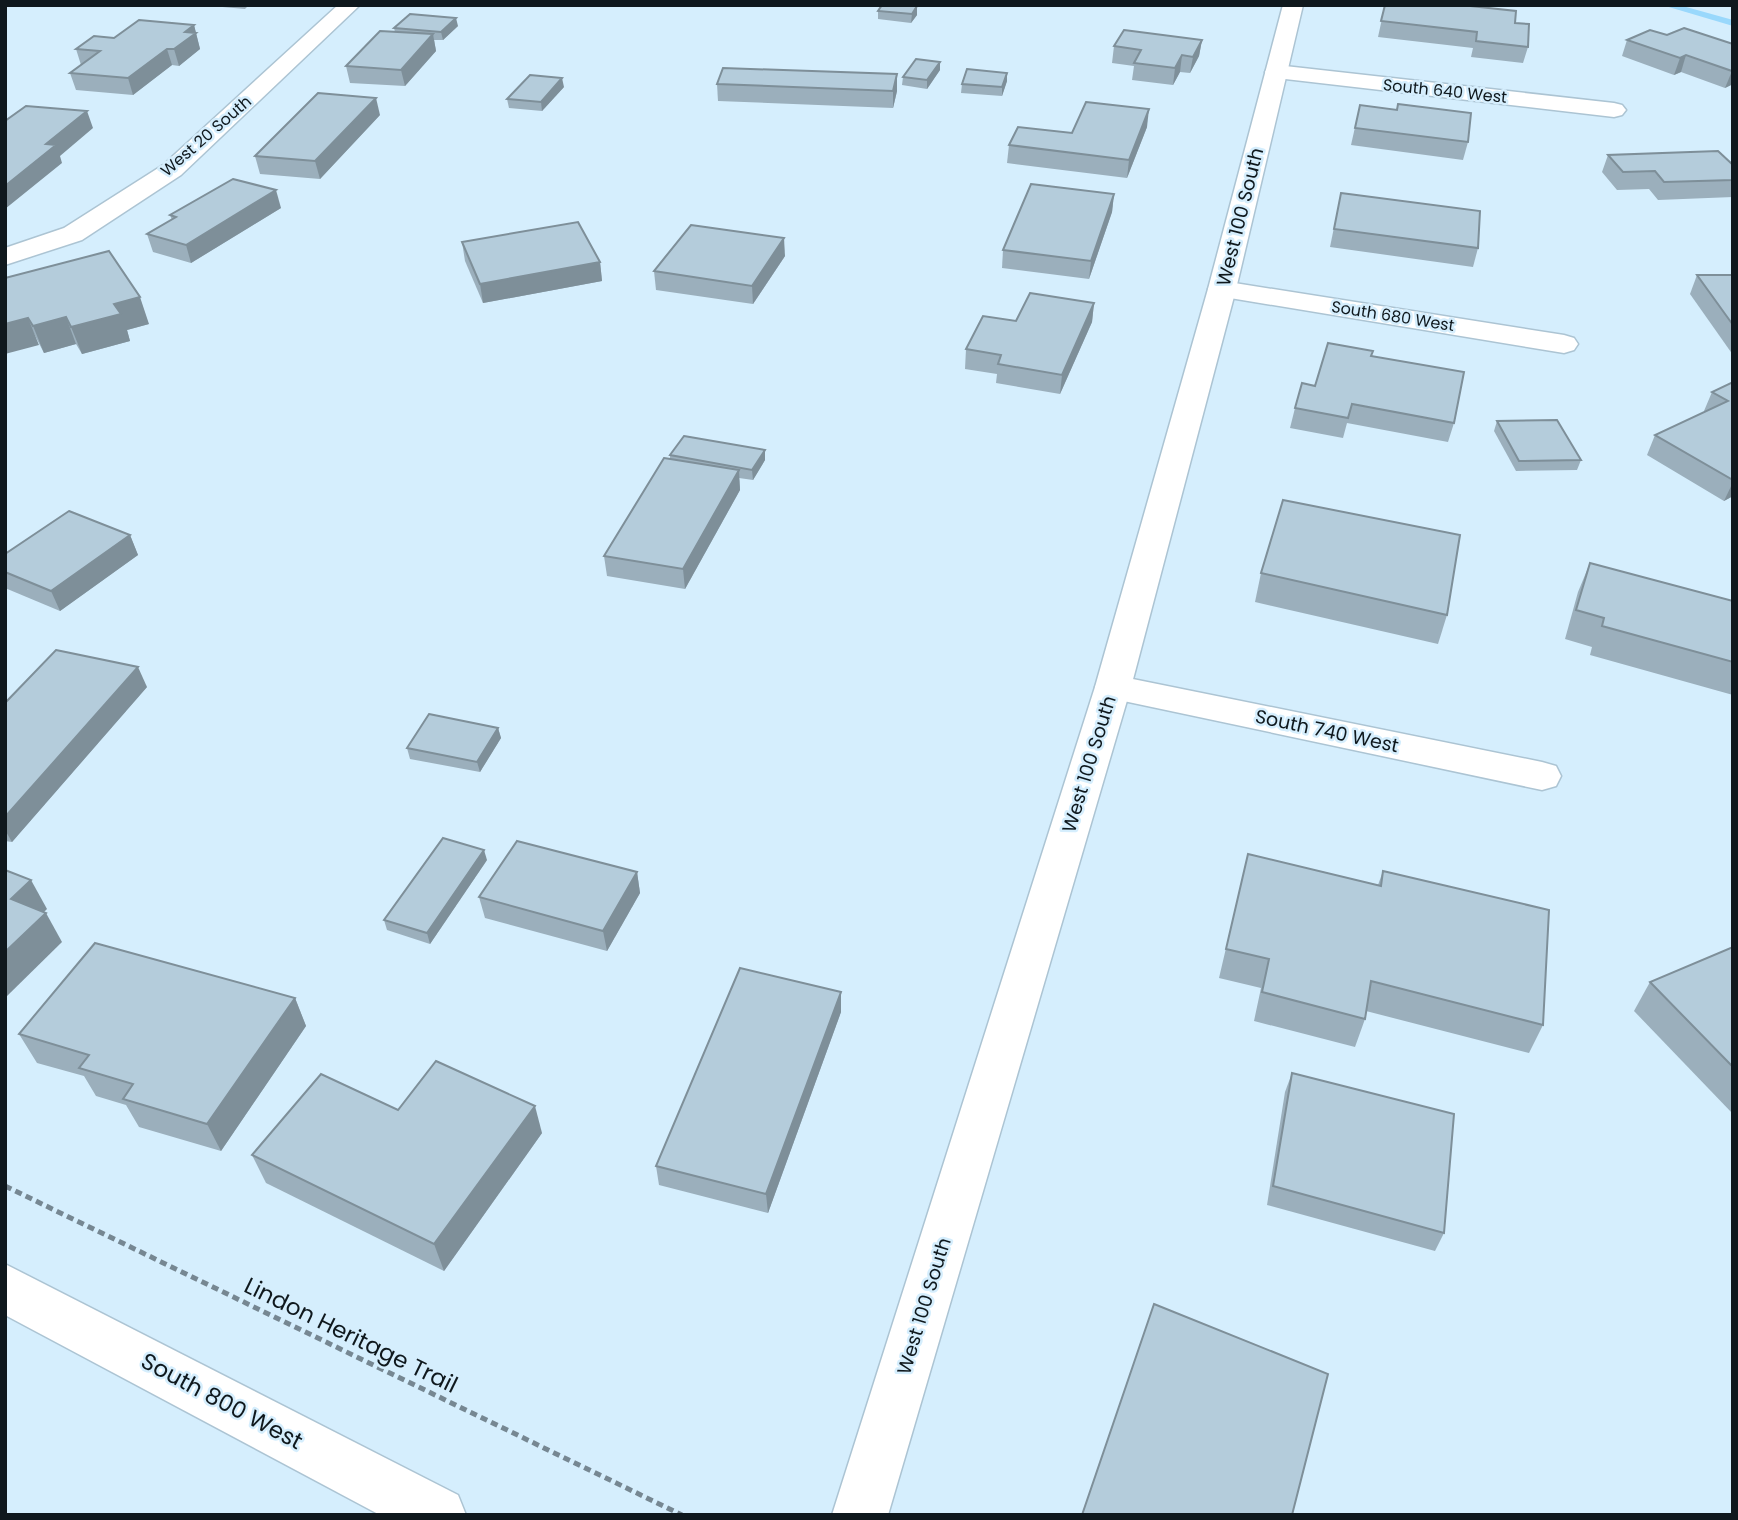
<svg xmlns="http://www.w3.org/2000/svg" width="1738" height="1520" viewBox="0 0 1738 1520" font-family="Poppins,sans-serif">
	<rect width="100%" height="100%" fill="#d5eefd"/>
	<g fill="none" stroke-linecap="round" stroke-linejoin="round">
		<polygon fill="#99d8fc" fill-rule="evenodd" points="1662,5 1679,5 1733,20 1733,26"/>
		<defs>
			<g id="street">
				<polygon points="338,5 360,5 181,175 82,240 5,265 5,248 64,228 163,165"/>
				<polygon points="1276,65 1614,103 1622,105 1626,110 1622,115 1614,117 1268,77 1265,72 1268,67"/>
				<polygon points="1222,281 1564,335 1574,338 1578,344 1574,350 1564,353 1212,295 1208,289 1212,283"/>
				<polygon points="1113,675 1542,762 1556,766 1561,776 1556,786 1542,790 1100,696 1095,687 1100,678"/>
			</g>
			<g id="secondary">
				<polygon points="1283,5 1303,5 1236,289 1131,687 888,1515 832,1515 1095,687 1208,289"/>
				<polygon points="5,1264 458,1495 466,1515 380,1515 5,1315"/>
			</g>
		</defs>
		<use href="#street" stroke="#acc4d3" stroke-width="3"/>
		<use href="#secondary" stroke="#acc4d3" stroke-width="3"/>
		<polyline stroke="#768792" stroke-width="5" stroke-dasharray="7 4.5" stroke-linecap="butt" points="5,1186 682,1515"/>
		<use href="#street" fill="#fff" fill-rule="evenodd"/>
		<use href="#secondary" fill="#fff" fill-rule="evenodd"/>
	</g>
	<g fill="#9bafbc">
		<polygon points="200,5 249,5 245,9"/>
		<polygon points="1385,5 1515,23 1528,47 1523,63 1471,57 1473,48 1378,37"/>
		<polygon points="917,6 917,15 911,23 878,19 878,11"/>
		<polygon points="194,25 200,49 179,66 172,65 133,95 76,90 70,73 81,65 76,49 114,38"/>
		<polygon points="458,26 443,40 434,40 436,51 405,86 350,83 346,66 395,32 394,28"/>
		<polygon points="1667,35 1733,44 1733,84 1725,88 1681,72 1674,75 1622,56 1627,40"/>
		<polygon points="1202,40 1199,56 1190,73 1180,72 1173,85 1132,80 1134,66 1112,63 1114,46"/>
		<polygon points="940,70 927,89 902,85 903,77"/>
		<polygon points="897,74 897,91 893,108 718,101 717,84"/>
		<polygon points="1007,81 1002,96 961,93 962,84"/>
		<polygon points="564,87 542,111 509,108 507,99"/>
		<polygon points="1360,105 1397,110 1468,142 1463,160 1351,145"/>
		<polygon points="380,115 320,179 260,174 255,156"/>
		<polygon points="1147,127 1127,178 1007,163 1009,145 1072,133"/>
		<polygon points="1608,155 1733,165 1733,197 1658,200 1649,189 1617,190 1602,172"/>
		<polygon points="1341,193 1478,248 1473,267 1330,247"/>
		<polygon points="1114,194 1112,212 1089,279 1002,268 1003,250"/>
		<polygon points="281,208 191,263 153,252 147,234 172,220 170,215"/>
		<polygon points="462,242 600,262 602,281 483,303 465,261"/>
		<polygon points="785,256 753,304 656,290 654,271"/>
		<polygon points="1697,275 1733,275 1733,355 1690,294"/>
		<polygon points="5,278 149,324 127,330 130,341 82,354 76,344 44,353"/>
		<polygon points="1094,303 1092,322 1060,394 996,383 997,374 965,369 966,349 1016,321"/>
		<polygon points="1371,356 1454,423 1448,442 1347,423 1343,438 1290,428 1295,408 1315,386"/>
		<polygon points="1733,382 1733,496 1724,501 1647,455 1655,435 1705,412 1704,411 1712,392"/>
		<polygon points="1497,421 1581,460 1577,470 1516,471 1494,431"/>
		<polygon points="670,455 765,460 753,480 739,478 740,490 685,589 607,576 604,556 670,459"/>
		<polygon points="130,535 138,555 60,611 5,588 5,554"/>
		<polygon points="1590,563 1733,601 1733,695 1590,655 1592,647 1565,639 1578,592"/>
		<polygon points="1261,573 1447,615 1438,644 1255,602"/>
		<polygon points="147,687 12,842 5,841 5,703"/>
		<polygon points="498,728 501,738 480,772 410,759 407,748"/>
		<polygon points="1248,854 1378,885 1383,871 1543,1025 1529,1053 1366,1011 1365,1019 1355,1047 1254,1021 1261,988 1219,978"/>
		<polygon points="487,860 430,944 387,930 384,920"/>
		<polygon points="637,872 640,893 607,951 485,918 479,897"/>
		<polygon points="1733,947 1733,1114 1634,1011 1650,982"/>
		<polygon points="841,992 841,1012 768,1213 659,1185 656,1166"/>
		<polygon points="295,998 306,1026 221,1151 139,1127 126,1105 96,1096 84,1076 37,1063 19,1034"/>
		<polygon points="1292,1073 1444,1233 1435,1251 1267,1205 1285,1092"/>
		<polygon points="398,1110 542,1133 444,1271 266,1183 252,1155"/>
	</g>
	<g fill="#7e8f99">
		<polygon points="917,6 917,15 911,23 912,14"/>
		<polygon points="456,18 458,26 443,40 441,32"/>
		<polygon points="194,25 200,49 179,66 174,49 185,32"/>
		<polygon points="433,34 436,51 405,86 401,70"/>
		<polygon points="1202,40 1199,56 1190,73 1193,57"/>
		<polygon points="167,49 172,65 133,95 128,78"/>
		<polygon points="1182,55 1180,72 1173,85 1175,68"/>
		<polygon points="1686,55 1681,72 1674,75 1680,58"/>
		<polygon points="940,62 940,70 927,89 927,80"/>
		<polygon points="1733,70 1733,84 1725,88 1732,71"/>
		<polygon points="1007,73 1007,81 1002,96 1002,87"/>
		<polygon points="897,74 897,91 893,108 893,91"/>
		<polygon points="562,78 564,87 542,111 541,102"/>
		<polygon points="376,98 380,115 320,179 315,161"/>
		<polygon points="1149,109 1147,127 1127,178 1129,160"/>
		<polygon points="87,111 93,128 60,156 62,163 5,209 5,186 46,144"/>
		<polygon points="276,190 281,208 191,263 186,245"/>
		<polygon points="1114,194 1112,212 1089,279 1091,261"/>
		<polygon points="784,238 785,256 753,304 752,286"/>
		<polygon points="600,262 602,281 483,303 480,284"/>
		<polygon points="140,297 149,324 127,330 130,341 82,354 71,327 114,304"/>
		<polygon points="1094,303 1092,322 1060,394 1062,375"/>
		<polygon points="66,317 76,344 44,353 33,326"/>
		<polygon points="28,318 39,345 5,354 5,324"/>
		<polygon points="765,450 765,460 753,480 752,470"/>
		<polygon points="739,470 740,490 685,589 683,569"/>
		<polygon points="1733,482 1733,496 1724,501"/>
		<polygon points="130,535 138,555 60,611 51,591"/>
		<polygon points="138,667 147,687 12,842 5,830 5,817"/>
		<polygon points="498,728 501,738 480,772 477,762"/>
		<polygon points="484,850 487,860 430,944 427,933"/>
		<polygon points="637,872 640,893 607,951 603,931"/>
		<polygon points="31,880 47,909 28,928 11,899"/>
		<polygon points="46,913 62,942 5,998 5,952"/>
		<polygon points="841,992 841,1012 768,1213 766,1194"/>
		<polygon points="295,998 306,1026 221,1151 207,1124"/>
		<polygon points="535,1106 542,1133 444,1271 434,1244"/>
	</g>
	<g fill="#b4ccdb" stroke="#7e8f99" stroke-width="2">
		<polygon points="882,5 905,5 917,6 912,14 878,11"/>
		<polygon points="1385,5 1461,5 1516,11 1515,23 1529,24 1528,47 1476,41 1477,32 1381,21"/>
		<polygon points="410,14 456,18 441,32 394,28"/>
		<polygon points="139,20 194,25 185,32 196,33 174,49 167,49 128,78 70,73 100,51 76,49 94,36 114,38"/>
		<polygon points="1684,28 1733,44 1733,70 1732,71 1686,55 1680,58 1627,40 1650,30 1667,35"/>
		<polygon points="1124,30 1202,40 1193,57 1182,55 1175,68 1134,63 1141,50 1114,46"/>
		<polygon points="380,31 433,34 401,70 346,66"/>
		<polygon points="916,59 940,62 927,80 903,77"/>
		<polygon points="723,68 897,74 893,91 717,84"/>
		<polygon points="967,69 1007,73 1002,87 962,84"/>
		<polygon points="530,75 562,78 541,102 507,99"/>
		<polygon points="318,93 376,98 315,161 255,156"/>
		<polygon points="1086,102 1149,109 1129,160 1009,145 1018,127 1072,133"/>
		<polygon points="1398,104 1471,113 1468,142 1355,128 1360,105 1397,110"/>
		<polygon points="26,106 87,111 46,144 56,145 5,186 5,121"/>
		<polygon points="1718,151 1733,165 1733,180 1664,182 1655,171 1623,172 1608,155"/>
		<polygon points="233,179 276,190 186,245 147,234 176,217 170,215"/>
		<polygon points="1031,184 1114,194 1091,261 1003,250"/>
		<polygon points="1341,193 1480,211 1478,248 1334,229"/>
		<polygon points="578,222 600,262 480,284 462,242"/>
		<polygon points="691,225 784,238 752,286 654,271"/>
		<polygon points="109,251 140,297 114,304 121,314 71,327 66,317 33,326 28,318 5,324 5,278"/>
		<polygon points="1697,275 1733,275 1733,325"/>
		<polygon points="1030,293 1094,303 1062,375 998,364 1001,355 966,349 983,316 1016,321"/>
		<polygon points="1328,343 1373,351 1371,356 1464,372 1454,423 1352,404 1348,418 1295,408 1302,383 1315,386"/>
		<polygon points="1733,382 1733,480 1655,435 1728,401 1712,392"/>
		<polygon points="1557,420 1581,460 1519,461 1497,421"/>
		<polygon points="684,436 765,450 752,470 670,455"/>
		<polygon points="664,458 739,470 683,569 604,556"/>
		<polygon points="1283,500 1460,535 1447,615 1261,573"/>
		<polygon points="69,511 130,535 51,591 5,572 5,554"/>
		<polygon points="1590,563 1733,601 1733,662 1602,626 1604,618 1576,610"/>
		<polygon points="56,650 138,667 5,817 5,703"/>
		<polygon points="429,714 498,728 477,762 407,748"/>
		<polygon points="443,838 484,850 427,933 384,920"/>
		<polygon points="517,841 637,872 603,931 479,897"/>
		<polygon points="1248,854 1381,886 1383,871 1549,910 1543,1025 1371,981 1365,1019 1262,992 1269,959 1226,949"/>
		<polygon points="5,870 31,880 11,899 46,913 5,952"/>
		<polygon points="95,943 295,998 207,1124 123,1099 133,1084 79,1068 89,1055 19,1034"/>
		<polygon points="1733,947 1733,1067 1650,982"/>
		<polygon points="740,968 841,992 766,1194 656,1166"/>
		<polygon points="436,1061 535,1106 434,1244 252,1155 321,1074 398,1110"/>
		<polygon points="1292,1073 1454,1114 1444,1233 1273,1186"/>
		<polygon points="1154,1304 1328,1374 1292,1515 1082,1515"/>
	</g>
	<g text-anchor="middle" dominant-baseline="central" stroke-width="5" stroke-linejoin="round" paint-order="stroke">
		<g font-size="16" fill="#0f181d" stroke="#d5eefd">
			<text transform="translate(1445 91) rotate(6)">South 640 West</text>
			<text transform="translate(206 136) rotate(-41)">West 20 South</text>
			<text transform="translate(1393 316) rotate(9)">South 680 West</text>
		</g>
		<g font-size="19" fill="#0f181d" stroke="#d5eefd">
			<text transform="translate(1240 217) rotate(-76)">West 100 South</text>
			<text transform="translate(1327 731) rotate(12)">South 740 West</text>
			<text transform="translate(1089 764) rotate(-73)">West 100 South</text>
			<text transform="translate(924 1306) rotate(-73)">West 100 South</text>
		</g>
		<g font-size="23" fill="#0f181d" stroke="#d5eefd">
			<text transform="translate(351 1335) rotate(26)">Lindon Heritage Trail</text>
			<text transform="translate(222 1401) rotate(28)">South 800 West</text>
		</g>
	</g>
	<rect width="1738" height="1520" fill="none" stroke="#0f181d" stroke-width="14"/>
</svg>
